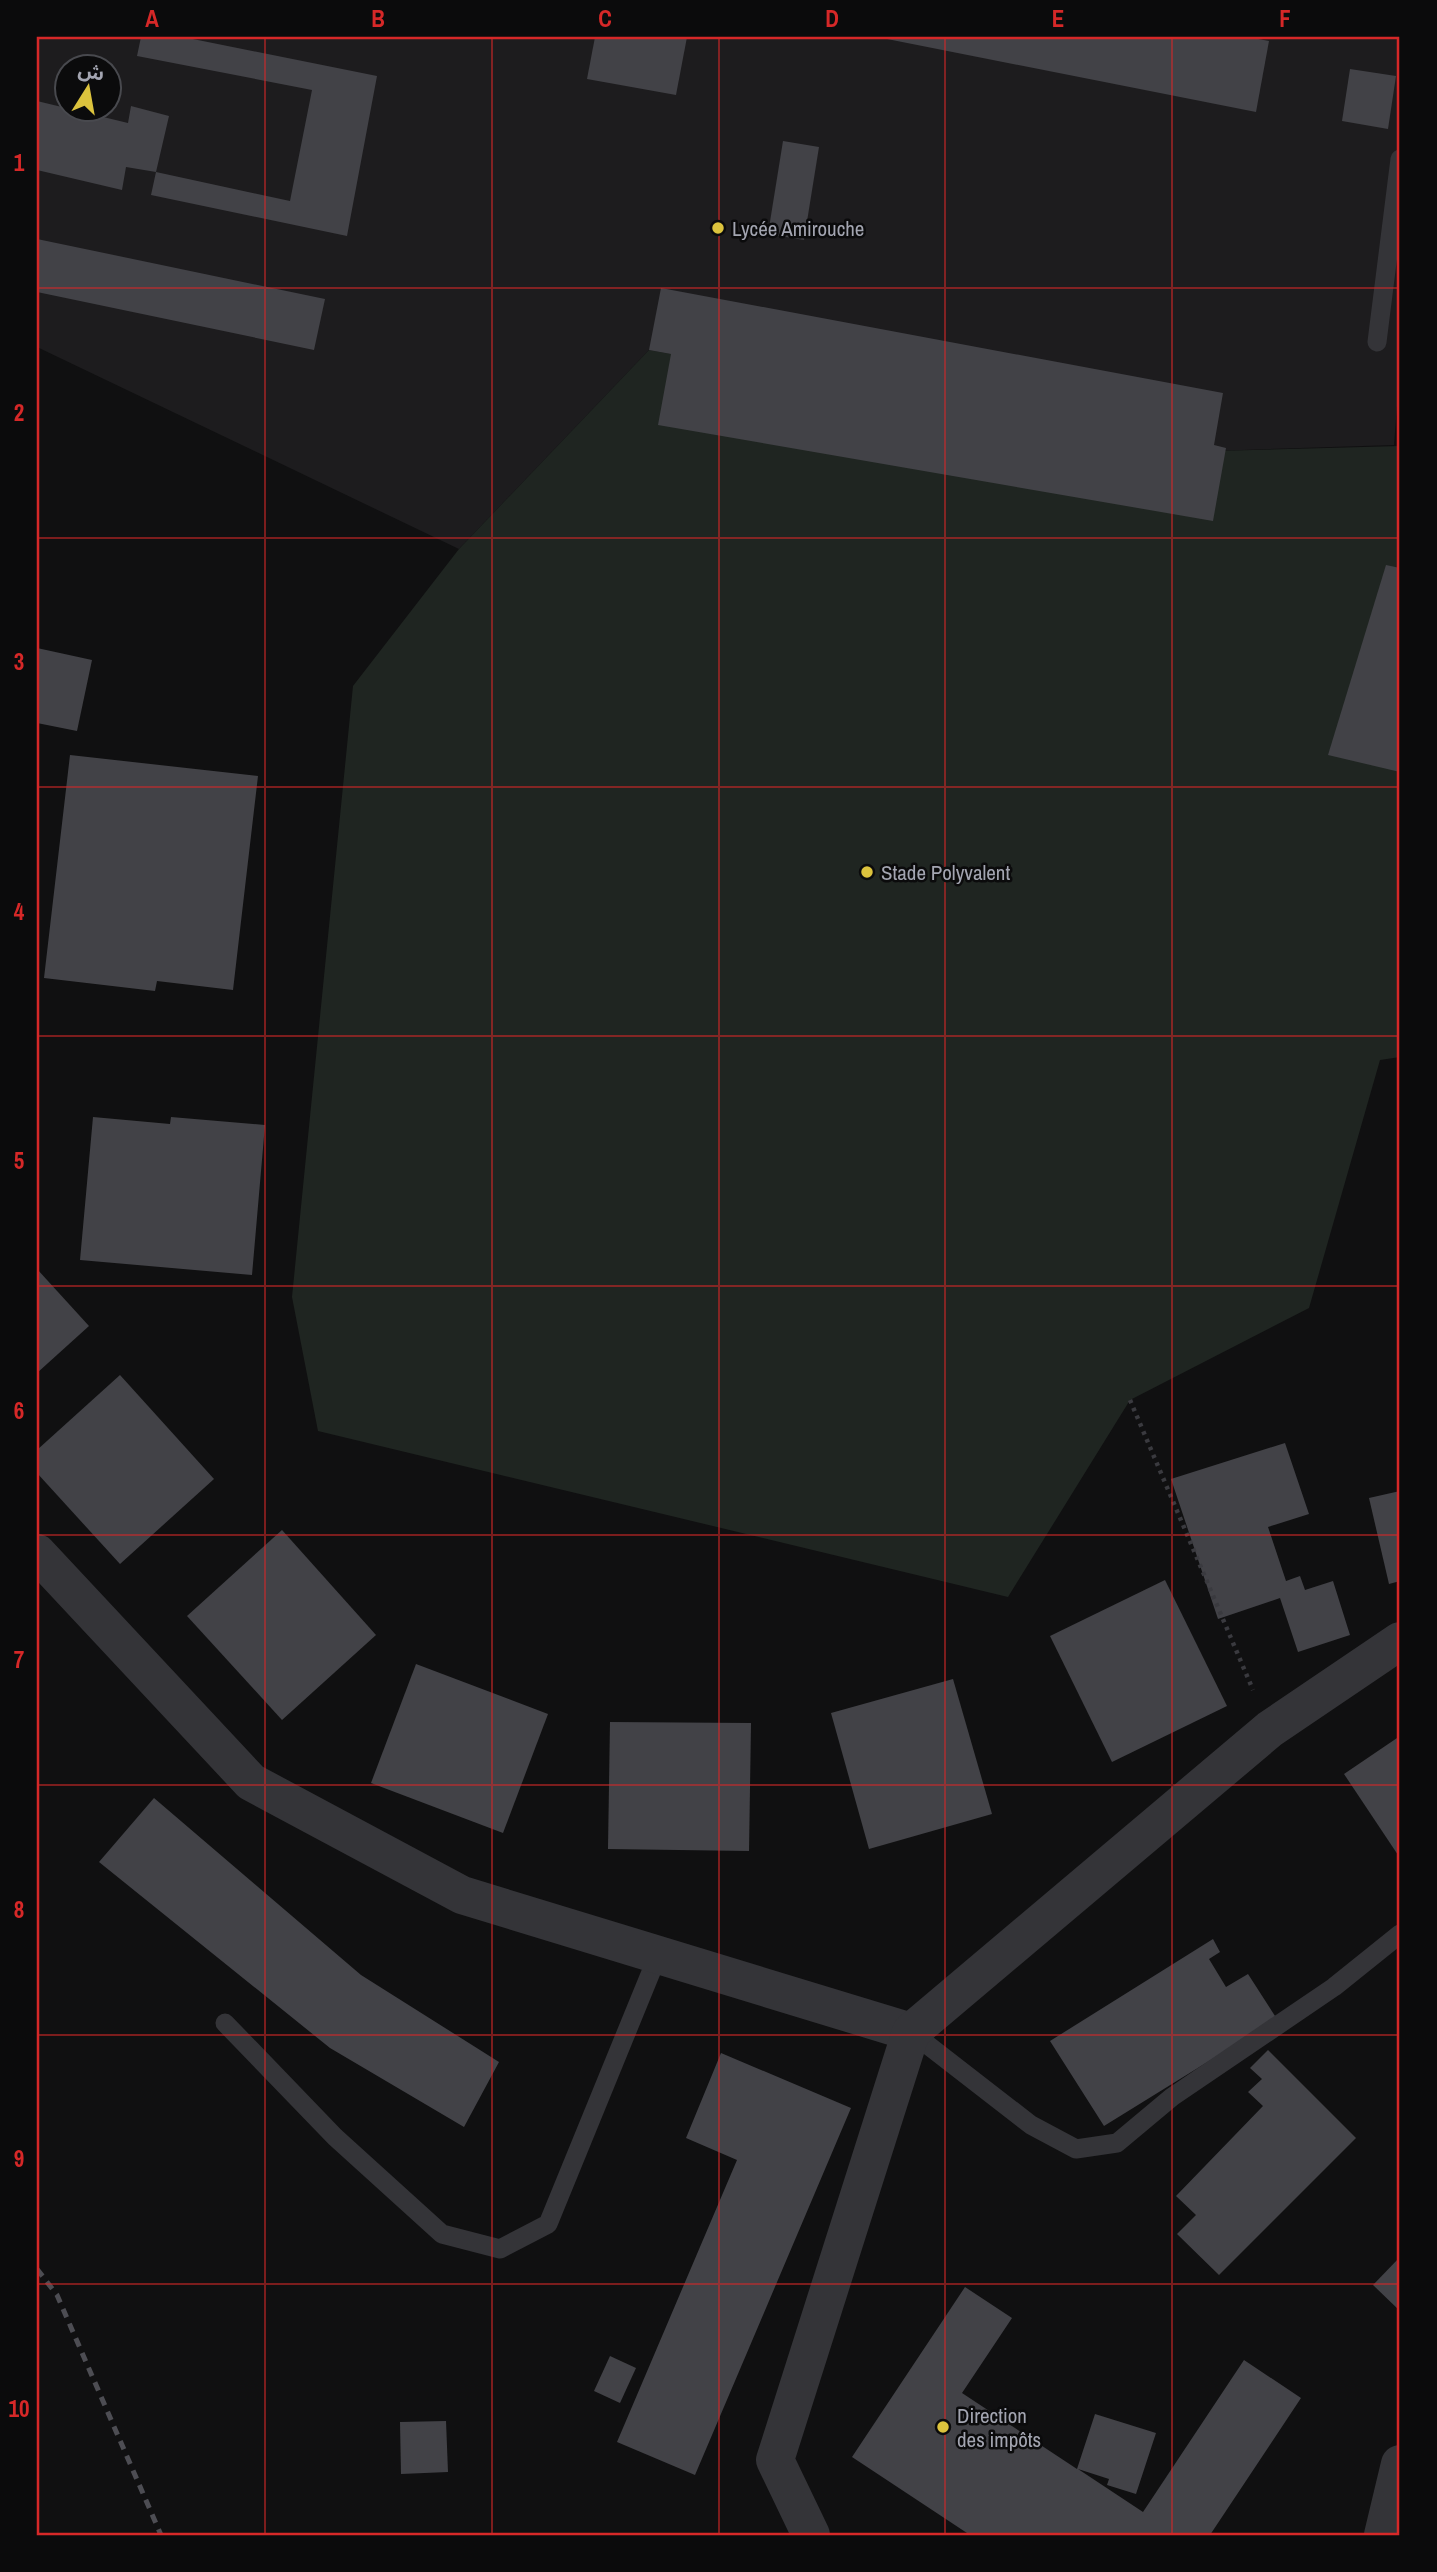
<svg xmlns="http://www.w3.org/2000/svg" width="1437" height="2572" viewBox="0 0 1437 2572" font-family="'Archivo Narrow','Noto Sans Arabic',sans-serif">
	<rect width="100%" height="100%" fill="#101011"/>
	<path fill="#1d1c1e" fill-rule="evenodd" d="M37,37H1400V367L1394,445L1213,451L649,350L459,549L37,347ZM66,66H108V108H66Z"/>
	<polygon fill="#1f2521" points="649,350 1212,451 1400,446 1400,1057 1380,1060 1309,1308 1130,1400 1008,1597 318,1431 292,1297 353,686 459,549"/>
	<g fill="#424247">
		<polygon points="141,37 183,37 377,76 347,236 151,195 156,172 290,201 312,90 137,56"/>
		<polygon points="595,37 687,37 676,95 587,79"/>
		<polygon points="877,37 1248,37 1269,41 1256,112"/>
		<polygon points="1350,69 1396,76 1388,129 1342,121"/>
		<polygon points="37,101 128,123 131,106 169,116 156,172 126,167 122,190 37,170"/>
		<polygon points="783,141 819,147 804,240 768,234"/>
		<polygon points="37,239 325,299 314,350 37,292"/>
		<polygon points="661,288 1223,393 1214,445 1226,448 1213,521 658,425 671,354 649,350"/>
		<polygon points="1386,565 1400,568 1400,772 1328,755"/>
		<polygon points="37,648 92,660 77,731 37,723"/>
		<polygon points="70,755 258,776 233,990 157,981 155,991 44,978"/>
		<polygon points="93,1117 170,1124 171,1117 265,1125 252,1275 80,1260"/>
		<polygon points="37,1269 89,1326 37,1373"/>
		<polygon points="120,1375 214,1479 120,1564 37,1473 37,1450"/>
		<polygon points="1285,1443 1309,1514 1268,1527 1286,1581 1300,1576 1305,1590 1333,1581 1350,1635 1298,1652 1280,1598 1218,1619 1171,1479"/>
		<polygon points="1400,1491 1400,1581 1389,1584 1369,1498"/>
		<polygon points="282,1530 376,1635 282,1720 187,1616"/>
		<polygon points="1165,1580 1227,1706 1112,1762 1050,1636"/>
		<polygon points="416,1664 548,1714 503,1833 371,1783"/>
		<polygon points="953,1679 992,1814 869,1849 831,1713"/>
		<polygon points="610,1722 751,1723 749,1851 608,1849"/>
		<polygon points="1400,1736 1400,1858 1344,1774"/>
		<polygon points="154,1798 361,1975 499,2062 464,2127 330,2048 99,1862"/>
		<polygon points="1213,1939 1220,1952 1209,1959 1226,1987 1248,1974 1277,2019 1104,2126 1050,2041"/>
		<polygon points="1268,2050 1356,2138 1219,2275 1177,2234 1196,2215 1176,2196 1263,2106 1248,2092 1262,2079 1250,2068"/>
		<polygon points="721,2053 851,2108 695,2475 617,2442 737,2160 686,2138"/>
		<polygon points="1400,2257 1400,2311 1373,2285"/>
		<polygon points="965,2287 1012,2318 962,2393 1077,2469 1095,2414 1156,2433 1136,2494 1107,2485 1109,2479 1078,2469 1143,2512 1244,2360 1301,2398 1210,2535 970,2535 852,2457"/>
		<polygon points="610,2356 636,2368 620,2403 594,2391"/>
		<polygon points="446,2421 448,2472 401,2474 400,2422"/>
	</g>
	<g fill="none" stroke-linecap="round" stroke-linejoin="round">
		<polyline stroke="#3a3a3f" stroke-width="4.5" stroke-dasharray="3.5 5" stroke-linecap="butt" points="1130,1400 1253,1690"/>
		<g stroke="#343438" stroke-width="19">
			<polyline points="1377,342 1400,159"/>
			<polyline points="225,2023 335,2137 442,2234 500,2249 548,2224 658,1955"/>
			<polyline points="911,2032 1031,2125 1076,2149 1117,2143 1172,2097 1334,1987 1400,1934"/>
		</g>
		<g stroke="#343438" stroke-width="38">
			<polyline points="37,1553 251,1782 462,1895 911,2032"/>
			<polyline points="811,2535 775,2460 911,2032 1270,1729 1400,1641"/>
			<polyline points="1383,2535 1400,2464"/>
		</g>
		<polyline stroke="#4d4d53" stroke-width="5" stroke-dasharray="9 7" stroke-linecap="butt" points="37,2269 57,2295 161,2535"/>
	</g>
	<path fill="none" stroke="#d62828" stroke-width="2" stroke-opacity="0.55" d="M265,37V2535M492,37V2535M719,37V2535M945,37V2535M1172,37V2535M37,288H1400M37,538H1400M37,787H1400M37,1036H1400M37,1286H1400M37,1535H1400M37,1785H1400M37,2035H1400M37,2284H1400"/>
	<g fill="#dcc33d" stroke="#0b0b0c" stroke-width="2.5">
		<circle cx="718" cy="228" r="7"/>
		<circle cx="867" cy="872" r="7"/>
		<circle cx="943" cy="2427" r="7"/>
	</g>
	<g text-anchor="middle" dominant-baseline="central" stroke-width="5" stroke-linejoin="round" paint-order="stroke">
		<g font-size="21" fill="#a3a5b1" stroke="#0b0b0c" text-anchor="start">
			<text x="732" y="228">Lycée Amirouche</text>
			<text x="881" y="872">Stade Polyvalent</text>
			<text x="957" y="2415">Direction<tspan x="957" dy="24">des impôts</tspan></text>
		</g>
	</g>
	<rect width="1437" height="2572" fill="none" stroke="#0b0b0c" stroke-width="77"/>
	<g transform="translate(88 88) rotate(11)"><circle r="33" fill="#0b0b0c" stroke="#48494e" stroke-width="2"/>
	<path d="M0-5L12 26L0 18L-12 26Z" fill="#dcc33d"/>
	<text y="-10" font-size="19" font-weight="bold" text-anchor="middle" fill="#a3a5b1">ش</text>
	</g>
	<rect x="38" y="38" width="1360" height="2496" fill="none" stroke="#d62828" stroke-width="2.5"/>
	<g font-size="23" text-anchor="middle" font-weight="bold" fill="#d62828">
		<text x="152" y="27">A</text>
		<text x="378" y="27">B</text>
		<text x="605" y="27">C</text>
		<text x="832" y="27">D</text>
		<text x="1058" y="27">E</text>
		<text x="1285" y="27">F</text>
		<text x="19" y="171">1</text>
		<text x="19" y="421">2</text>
		<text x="19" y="670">3</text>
		<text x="19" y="920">4</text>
		<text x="19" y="1169">5</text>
		<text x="19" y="1419">6</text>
		<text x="19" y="1668">7</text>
		<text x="19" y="1918">8</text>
		<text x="19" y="2167">9</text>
		<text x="19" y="2417">10</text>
	</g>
</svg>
